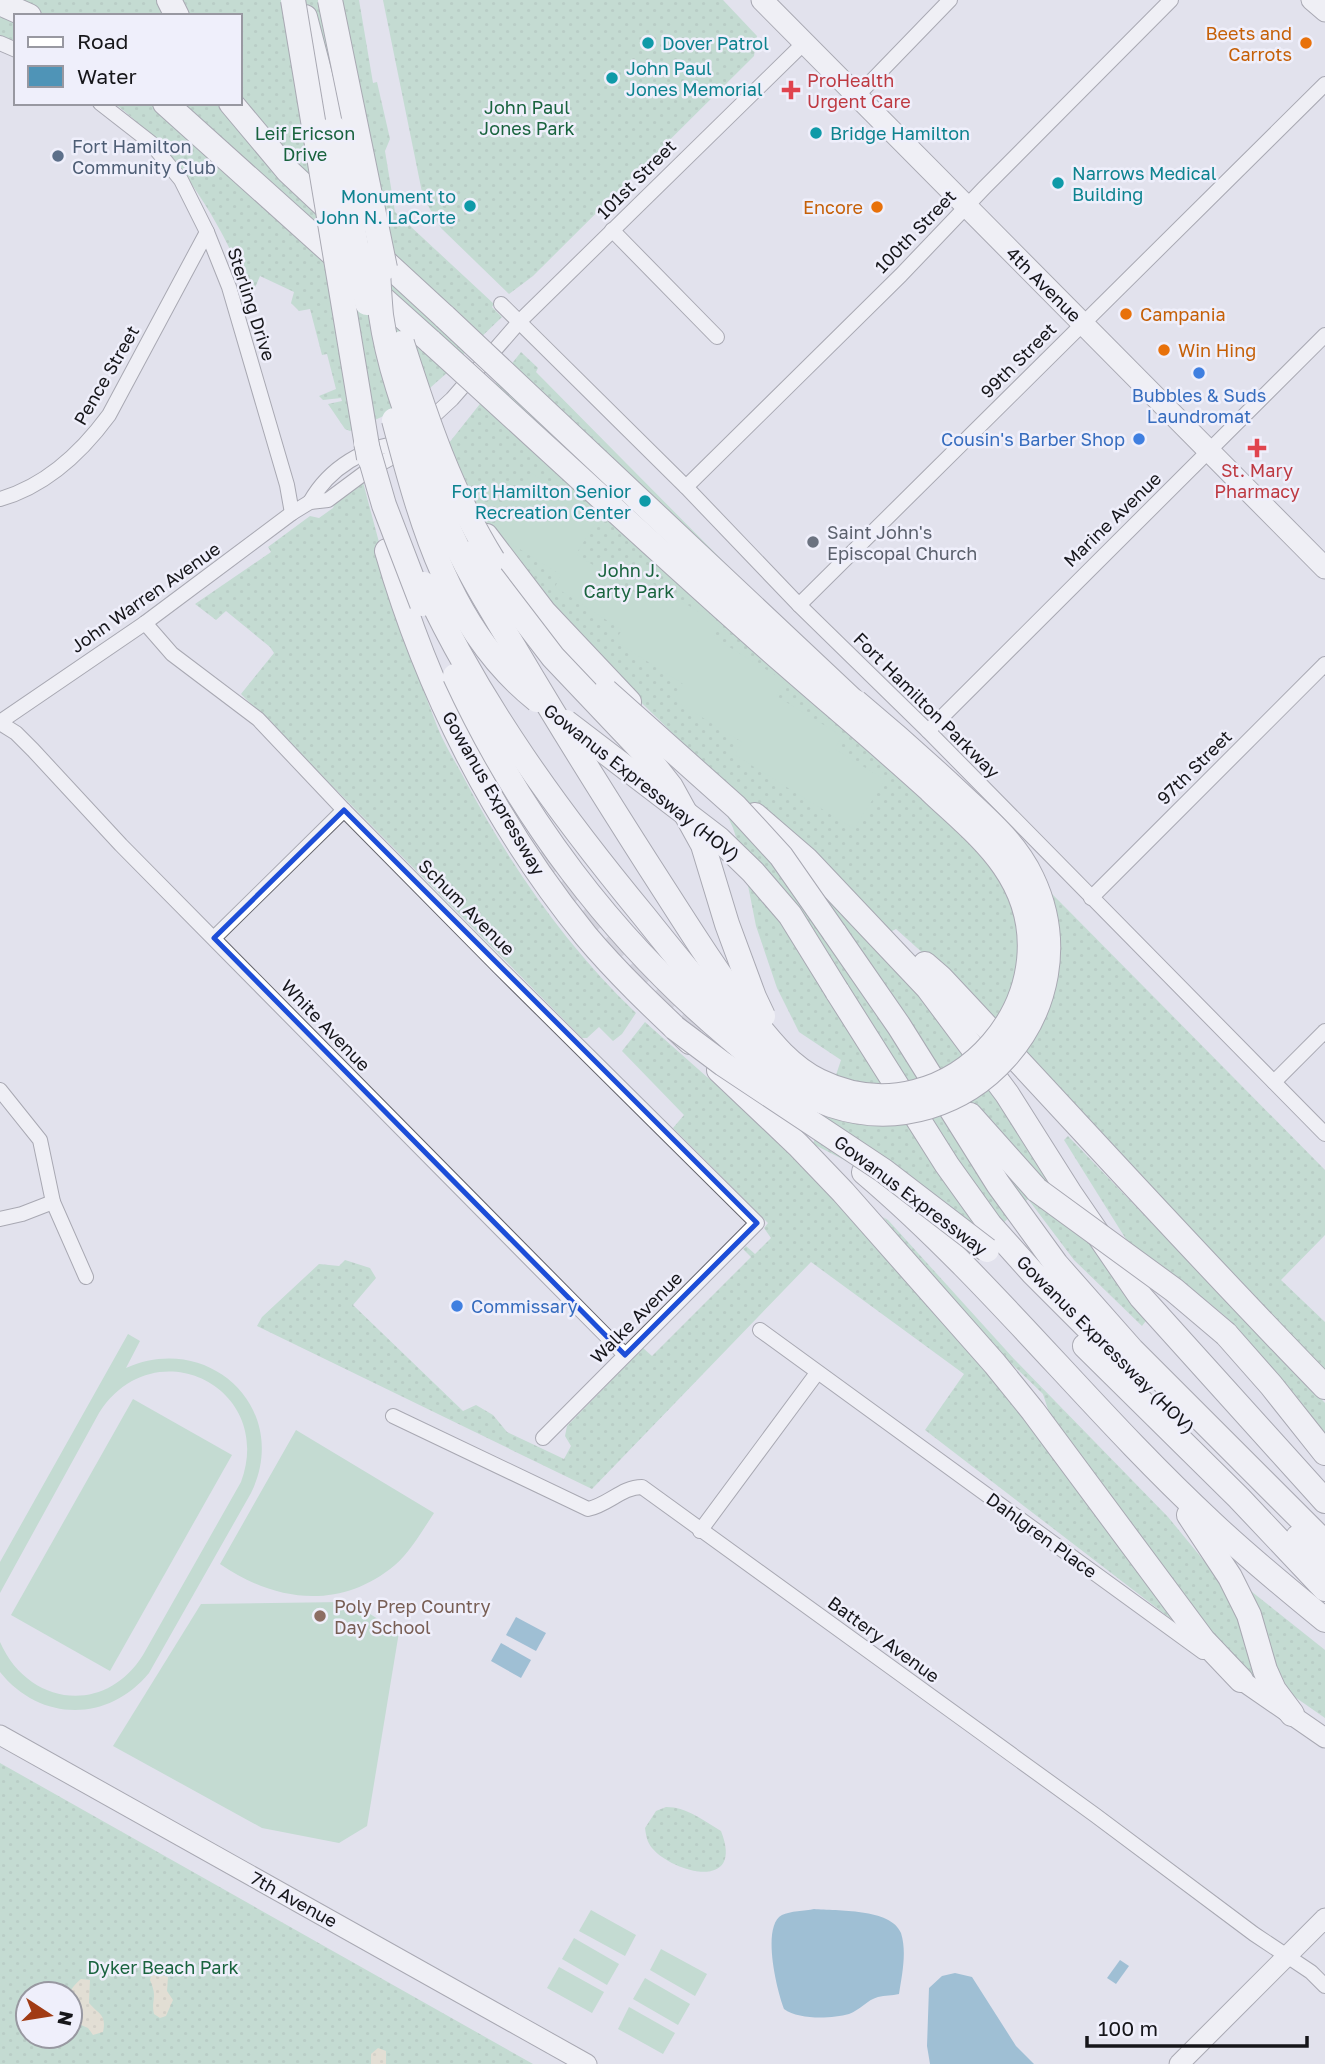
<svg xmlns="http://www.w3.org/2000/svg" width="1325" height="2064" viewBox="0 0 1325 2064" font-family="'Golos Text',sans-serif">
	<defs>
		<pattern id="grass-dots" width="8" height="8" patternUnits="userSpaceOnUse" patternTransform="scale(1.75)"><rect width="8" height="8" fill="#9fd2b2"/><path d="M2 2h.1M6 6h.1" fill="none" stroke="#88b498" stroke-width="1.8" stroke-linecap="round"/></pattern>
		<pattern id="sand-dots" width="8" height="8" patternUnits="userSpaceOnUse" patternTransform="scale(1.75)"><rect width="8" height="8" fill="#e3dab5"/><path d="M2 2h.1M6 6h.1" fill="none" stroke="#c2ba9b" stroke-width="1.8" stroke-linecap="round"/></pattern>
	</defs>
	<rect width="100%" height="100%" fill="#e2e2ed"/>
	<g fill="url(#grass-dots)" fill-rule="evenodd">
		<path d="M0,0H359L373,83L377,82L390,139L385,151L395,212L494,304L492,307L502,317L447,370L448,372L413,403L350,431L345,429L328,404L342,401L341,398L323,400L319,396L336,389L327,354L322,355L310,309L299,311L291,303L294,292L260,276L254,290L247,287C218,216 176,150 114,103H240V16H16V42L0,35Z"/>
		<polygon points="383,0 723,0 757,36 754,56 533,276 509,294 441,228 423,197"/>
		<polygon points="521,352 538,368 536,372 1325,1170 1325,1235 1281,1280 1325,1322 1325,1374 944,972 896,929 873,941 955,1031 1148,1318 1142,1326 1074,1260 1028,1199 991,1235 813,1144 841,1060 799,1032 777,988 756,926 742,855 733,828 703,763 604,666 422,477"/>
		<path d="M363,482C385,565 406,647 437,726C444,744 455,761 464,778C509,864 566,946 636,1013L622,1034L613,1041L599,1027L587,1038H582L241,694L274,653L270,647L226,611L216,620L195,604L271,552L268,547L310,516L319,518L333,508L337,498Z"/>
		<polygon points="645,1022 707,1077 764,1121 804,1161 1022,1414 1175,1622 925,1430 964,1374 811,1262 592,1489 257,1326 262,1317 319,1264 339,1266 345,1260 370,1268 376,1278 353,1305 463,1411 476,1405 493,1415 507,1432 564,1459 571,1446 565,1436 567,1426 643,1348 652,1356 751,1257 743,1249 746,1246 755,1254 771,1238 764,1228 768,1223 673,1128 684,1115 622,1051"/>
		<polygon points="1068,1136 1325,1403 1325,1433 1288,1386 1226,1317 1186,1284 1129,1244 1064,1140"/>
		<polygon points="883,1217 888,1220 1014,1359 1168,1517 1214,1573 1237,1613 1256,1681 1217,1646 1053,1425 1043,1394 993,1346 933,1279"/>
		<polygon points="1247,1588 1325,1650 1325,1718 1292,1695 1274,1676"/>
		<path d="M0,1763L533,2064H0ZM28,1994H70V2036H28Z"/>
		<path d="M666,1807C687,1807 704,1821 721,1831C745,1892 673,1873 652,1848C647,1842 646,1835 645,1828L656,1811Z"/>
	</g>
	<g fill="url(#sand-dots)">
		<path d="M157,1973L168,1977L167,1991L173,2000L166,2016L160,2018L154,2014C151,1998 158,1999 150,1980L151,1976Z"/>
		<path d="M81,1979L90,1980L89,2003C98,2014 107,2014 103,2032L93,2035L88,2028L74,2022V2015L78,2009C69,1995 66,1992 81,1979Z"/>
		<polygon points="378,2048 386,2051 386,2064 371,2064 371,2054"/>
	</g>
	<g fill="#9fd2b2">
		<polygon points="531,473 600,516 576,554 642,597 652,583 720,625 713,637 785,681 776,696 842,736 835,749 885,780 854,829 735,755 742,742 674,700 683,684 615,641 622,630 555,587 561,575 494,533"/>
		<path d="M128,1334L140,1341L126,1368C209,1331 292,1409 251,1493L149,1673C108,1723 40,1722 0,1672V1642C28,1706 105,1716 143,1655L241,1482C276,1387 154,1327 99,1413L0,1593V1562Z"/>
		<polygon points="133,1399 232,1455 110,1671 11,1615"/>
		<path d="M296,1430L434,1513C422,1531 411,1551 395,1565C340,1611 275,1602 220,1564Z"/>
		<polygon points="344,1602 357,1606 399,1632 367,1826 339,1843 262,1828 113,1746 201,1604"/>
		<polygon points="591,1910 636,1935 625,1956 579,1931"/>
		<polygon points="574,1938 619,1964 607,1985 562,1959"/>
		<polygon points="661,1949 707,1974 695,1996 650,1970"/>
		<polygon points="559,1967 604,1992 592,2013 547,1988"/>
		<polygon points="645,1978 690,2004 678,2025 633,1999"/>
		<polygon points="629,2007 675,2033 663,2054 618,2029"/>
	</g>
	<g fill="#4f94b7">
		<polygon points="516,1617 546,1633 536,1651 506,1635"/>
		<polygon points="501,1643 531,1660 521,1678 491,1661"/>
		<path d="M814,1909C836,1911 891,1908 901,1933C907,1952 902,1975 899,1994C892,1996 885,1995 878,1997C867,2000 860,2010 849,2014C831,2019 799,2020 784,2009C777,1991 761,1926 782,1915C790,1911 805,1911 814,1909Z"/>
		<polygon points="1120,1960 1129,1966 1116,1984 1107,1978"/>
		<polygon points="955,1973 972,1977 1016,2046 1034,2064 930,2064 927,2046 929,1988 942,1976"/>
	</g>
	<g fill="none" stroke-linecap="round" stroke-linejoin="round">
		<path stroke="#c3c3cd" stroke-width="24" stroke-dasharray="24 12" stroke-linecap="butt" d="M540,853C596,934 667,1000 741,1065"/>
		<defs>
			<g id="street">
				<polyline points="0,43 16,50"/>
				<polyline points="857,96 950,0"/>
				<polyline points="100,103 150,142 181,180 207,232 229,287 287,485 292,513"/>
				<polyline points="612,230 717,337"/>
				<polyline points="501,304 686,487 799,605 928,731 1325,1134"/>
				<polyline points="425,424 452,399 520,321 805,42"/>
				<polyline points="686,487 901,275 984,188 1171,0"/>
				<path d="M0,499C46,486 81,453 109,415L207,232"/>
				<path d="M310,502C329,468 365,446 404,443"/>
				<polyline points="799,605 1325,84"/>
				<polyline points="145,623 172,654 258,719 344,810 500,968 757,1223 543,1438"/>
				<polyline points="0,722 145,623 292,513 310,502 328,500 367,471 389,459 402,444"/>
				<polyline points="0,723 16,733 33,750 121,845 625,1355"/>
				<polyline points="928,731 1325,335"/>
				<polyline points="1091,898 1325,664"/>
				<polyline points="214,938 344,810"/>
				<polyline points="1274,1082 1325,1031"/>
				<polyline points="0,1090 40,1140 53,1202 86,1277"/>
				<polyline points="0,1219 22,1214 53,1202"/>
				<polyline points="760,1330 1203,1652"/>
				<path d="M393,1416L588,1509C608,1505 622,1487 642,1487L1095,1815L1254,1934L1311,1972L1325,1986"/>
				<polyline points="700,1531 817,1373"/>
			</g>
			<g id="secondary">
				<polyline points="1311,0 1325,12"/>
				<polyline points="1241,1680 1325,1738"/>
				<polyline points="0,1735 587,2064"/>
				<polyline points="1179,2064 1325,1918"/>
			</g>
			<polyline id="primary" points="762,0 1325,568"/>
			<g id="highway">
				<polyline points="169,0 177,16"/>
				<polyline points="0,3 29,16"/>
				<polyline points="305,17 334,128"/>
				<polyline points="165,103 431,342"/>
				<polyline points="231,103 288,171 337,217"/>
				<polyline points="371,249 445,317"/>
				<polyline points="486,536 544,612 629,702"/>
				<path d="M387,551C427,690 494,823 586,936C618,974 654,1008 690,1042"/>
				<polyline points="755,815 806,859 928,988 1007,1094 1069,1192 1141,1297 1325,1501"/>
				<polyline points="834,932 899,1026 998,1184 1056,1264 1132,1350 1325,1543"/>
				<path d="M925,964L940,977C1069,1114 1194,1253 1325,1387"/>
				<polyline points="837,991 947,1165 990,1225 1033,1273 1113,1353"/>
				<polyline points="719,1070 798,1145 843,1192 995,1364 1033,1411 1203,1640 1241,1680"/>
				<polyline points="970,1115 1037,1190"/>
				<path d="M864,1172C990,1279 1091,1411 1212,1523C1248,1557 1287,1589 1325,1620"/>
				<polyline points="1226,1334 1271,1385 1325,1453"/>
				<polyline points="1085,1346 1239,1498 1325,1589"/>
				<polyline points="1189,1515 1230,1577 1249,1615 1265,1670 1274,1690 1292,1714"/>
				<polyline points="1298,1537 1325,1565"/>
			</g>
		</defs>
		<use href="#street" stroke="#63636c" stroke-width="16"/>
		<use href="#secondary" stroke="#63636c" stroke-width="21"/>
		<use href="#primary" stroke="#63636c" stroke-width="23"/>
		<use href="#highway" stroke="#63636c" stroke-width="26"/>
		<use href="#street" stroke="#fff" stroke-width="14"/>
		<use href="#secondary" stroke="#fff" stroke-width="19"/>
		<use href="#primary" stroke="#fff" stroke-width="21"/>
		<use href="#highway" stroke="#fff" stroke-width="24"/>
		<defs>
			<g id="highway-bridge">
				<polyline points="293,0 369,458"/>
				<polyline points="330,0 385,268"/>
				<polyline points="334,128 367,303"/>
				<path d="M377,251C378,272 379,294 381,315C388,364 405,411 423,458C430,477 436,498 444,518C463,564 489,606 515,649C558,722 603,794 649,866C682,917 713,968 750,1016C770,1041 789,1066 819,1081C951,1146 1088,987 1004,866C984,837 955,814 930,790C883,747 834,706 786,664C666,559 549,449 431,342"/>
				<polyline points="445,317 866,713"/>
				<path d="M402,343C426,418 451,493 493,560"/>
				<path d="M394,420C421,523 450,631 537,700"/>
				<polyline points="366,443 384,505 422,604"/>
				<polyline points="476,551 488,572 553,657 646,755 671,787 703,845 727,924 754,997 763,1016"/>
				<path d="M424,584C480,705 559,813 644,916C679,960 715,1005 756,1044"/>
				<path d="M455,676C519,815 612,939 730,1038C760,1064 792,1092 831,1105C967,1150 1094,1008 1032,878C1016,844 988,820 961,795C927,763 892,732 856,702"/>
				<polyline points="606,691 736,807 781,856 834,932"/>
				<polyline points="566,722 719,839 753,872 790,915 837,991"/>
				<polyline points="675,1028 723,1064 884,1171 987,1250"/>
				<polyline points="1037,1190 1174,1290 1226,1334"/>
			</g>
		</defs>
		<use href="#highway-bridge" stroke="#63636c" stroke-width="26" stroke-linecap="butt"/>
		<use href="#highway-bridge" stroke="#fff" stroke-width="24"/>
	</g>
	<path d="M0 0H1325V2064H0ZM344,810L757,1223L625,1355L214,938Z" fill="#e2e2ed" fill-opacity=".55" fill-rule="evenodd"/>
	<path fill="none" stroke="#1d4ed8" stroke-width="5" stroke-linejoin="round" d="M344,810L757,1223L625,1355L214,938Z"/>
	<g fill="#0f9aa8" stroke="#efeffb" stroke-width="2.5">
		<circle cx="648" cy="43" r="7"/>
		<circle cx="612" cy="78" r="7"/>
		<circle cx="816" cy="133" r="7"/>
		<circle cx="1058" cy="183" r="7"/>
		<circle cx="470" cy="206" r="7"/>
		<circle cx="645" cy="501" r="7"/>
	</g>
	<g fill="#e8710a" stroke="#efeffb" stroke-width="2.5">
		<circle cx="1306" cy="43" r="7"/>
		<circle cx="877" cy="207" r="7"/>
		<circle cx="1126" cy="314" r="7"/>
		<circle cx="1164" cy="350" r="7"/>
	</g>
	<g fill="#e0444e" stroke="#efeffb" stroke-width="2.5">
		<path d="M787.5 79.5h7v7h7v7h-7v7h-7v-7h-7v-7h7z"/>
		<path d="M1253.5 437.5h7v7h7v7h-7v7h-7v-7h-7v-7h7z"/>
	</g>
	<circle fill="#5c6f8a" stroke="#efeffb" stroke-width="2.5" cx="58" cy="156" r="7"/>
	<g fill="#3f7fe0" stroke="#efeffb" stroke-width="2.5">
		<circle cx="1199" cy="373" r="7"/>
		<circle cx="1139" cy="439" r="7"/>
		<circle cx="457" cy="1306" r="7"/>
	</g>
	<circle fill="#6b7280" stroke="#efeffb" stroke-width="2.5" cx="813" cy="542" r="7"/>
	<circle fill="#8d6e63" stroke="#efeffb" stroke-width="2.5" cx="320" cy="1616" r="7"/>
	<g text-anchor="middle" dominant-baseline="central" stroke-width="5" stroke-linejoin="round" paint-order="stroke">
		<g font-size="18" fill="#c56008" stroke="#efeffb" text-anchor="end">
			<text x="1292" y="33">Beets and<tspan x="1292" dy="21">Carrots</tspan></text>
			<text x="863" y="207">Encore</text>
			<text x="1140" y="314" text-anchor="start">Campania</text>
			<text x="1178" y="350" text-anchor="start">Win Hing</text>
		</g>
		<g font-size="18" fill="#0d838f" stroke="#efeffb" text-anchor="start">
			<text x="662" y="43">Dover Patrol</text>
			<text x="626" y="68">John Paul<tspan x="626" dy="21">Jones Memorial</tspan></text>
			<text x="830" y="133">Bridge Hamilton</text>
			<text x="1072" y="173">Narrows Medical<tspan x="1072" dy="21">Building</tspan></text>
			<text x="456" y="196" text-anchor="end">Monument to<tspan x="456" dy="21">John N. LaCorte</tspan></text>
			<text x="631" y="491" text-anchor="end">Fort Hamilton Senior<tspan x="631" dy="21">Recreation Center</tspan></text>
		</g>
		<g font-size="18" fill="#be3a42" stroke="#efeffb" text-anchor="start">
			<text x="807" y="80">ProHealth<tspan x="807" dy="21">Urgent Care</tspan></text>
			<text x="1257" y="470" text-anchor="middle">St. Mary<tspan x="1257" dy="21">Pharmacy</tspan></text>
		</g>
		<g font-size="18" fill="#19633e" stroke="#efeffb">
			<text x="527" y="107">John Paul<tspan x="527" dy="21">Jones Park</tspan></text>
			<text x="305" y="133">Leif Ericson<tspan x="305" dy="21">Drive</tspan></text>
			<text x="629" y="570">John J.<tspan x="629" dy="21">Carty Park</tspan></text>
			<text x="163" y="1967">Dyker Beach Park</text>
		</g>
		<g font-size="18" fill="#4e5e75" stroke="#efeffb" text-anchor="start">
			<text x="72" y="146">Fort Hamilton<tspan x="72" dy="21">Community Club</tspan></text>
		</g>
		<g font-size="18" fill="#16161a" stroke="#efeffb">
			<text transform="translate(636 179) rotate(-45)">101st Street</text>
			<text transform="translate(915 231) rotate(-46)">100th Street</text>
			<text transform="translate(1044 284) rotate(45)">4th Avenue</text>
			<text transform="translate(252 304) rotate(72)">Sterling Drive</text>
			<text transform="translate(1018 360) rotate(-45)">99th Street</text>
			<text transform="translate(106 375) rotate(-60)">Pence Street</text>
			<text transform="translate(1112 519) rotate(-44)">Marine Avenue</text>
			<text transform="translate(145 597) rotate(-35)">John Warren Avenue</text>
			<text transform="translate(927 705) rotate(45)">Fort Hamilton Parkway</text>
			<text transform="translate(1194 767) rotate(-45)">97th Street</text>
			<text transform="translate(642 782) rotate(38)">Gowanus Expressway (HOV)</text>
			<text transform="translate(494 793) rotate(60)">Gowanus Expressway</text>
			<text transform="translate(467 907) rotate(45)">Schum Avenue</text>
			<text transform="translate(326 1025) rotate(46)">White Avenue</text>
			<text transform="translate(911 1195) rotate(37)">Gowanus Expressway</text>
			<text transform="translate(636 1317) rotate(-45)">Walke Avenue</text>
			<text transform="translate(1106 1344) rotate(45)">Gowanus Expressway (HOV)</text>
			<text transform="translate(1042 1535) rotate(36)">Dahlgren Place</text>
			<text transform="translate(884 1639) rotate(36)">Battery Avenue</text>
			<text transform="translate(294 1899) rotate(29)">7th Avenue</text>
		</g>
		<g font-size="18" fill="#366cbe" stroke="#efeffb">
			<text x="1199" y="395">Bubbles &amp; Suds<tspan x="1199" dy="21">Laundromat</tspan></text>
			<text x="1125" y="439" text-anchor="end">Cousin's Barber Shop</text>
			<text x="471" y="1306" text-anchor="start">Commissary</text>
		</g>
		<g font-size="18" fill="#5b616d" stroke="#efeffb" text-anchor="start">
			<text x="827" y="532">Saint John's<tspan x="827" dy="21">Episcopal Church</tspan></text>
		</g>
		<g font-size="18" fill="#785e54" stroke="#efeffb" text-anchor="start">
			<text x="334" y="1606">Poly Prep Country<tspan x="334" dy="21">Day School</tspan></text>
		</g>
	</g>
	<rect x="14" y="14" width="228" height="91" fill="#efeffb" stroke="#9898a1" stroke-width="2"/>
	<rect x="28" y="37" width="35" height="10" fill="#ffffff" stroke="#9898a1" stroke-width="2"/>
	<text x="77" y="49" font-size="21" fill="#16161a">Road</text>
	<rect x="28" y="66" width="35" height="21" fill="#4f94b7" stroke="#9898a1" stroke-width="2"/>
	<text x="77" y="84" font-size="21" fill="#16161a">Water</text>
	<g transform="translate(49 2015) rotate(102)"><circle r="33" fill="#efeffb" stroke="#9898a1" stroke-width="2"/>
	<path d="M0-5L12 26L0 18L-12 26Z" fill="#a13b14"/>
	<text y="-10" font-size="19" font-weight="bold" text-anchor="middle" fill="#16161a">N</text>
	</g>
	<path d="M1087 2036v10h220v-10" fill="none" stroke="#16161a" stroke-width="3.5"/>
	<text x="1098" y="2036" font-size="21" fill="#16161a" stroke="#efeffb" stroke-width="5" paint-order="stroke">100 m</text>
</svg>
